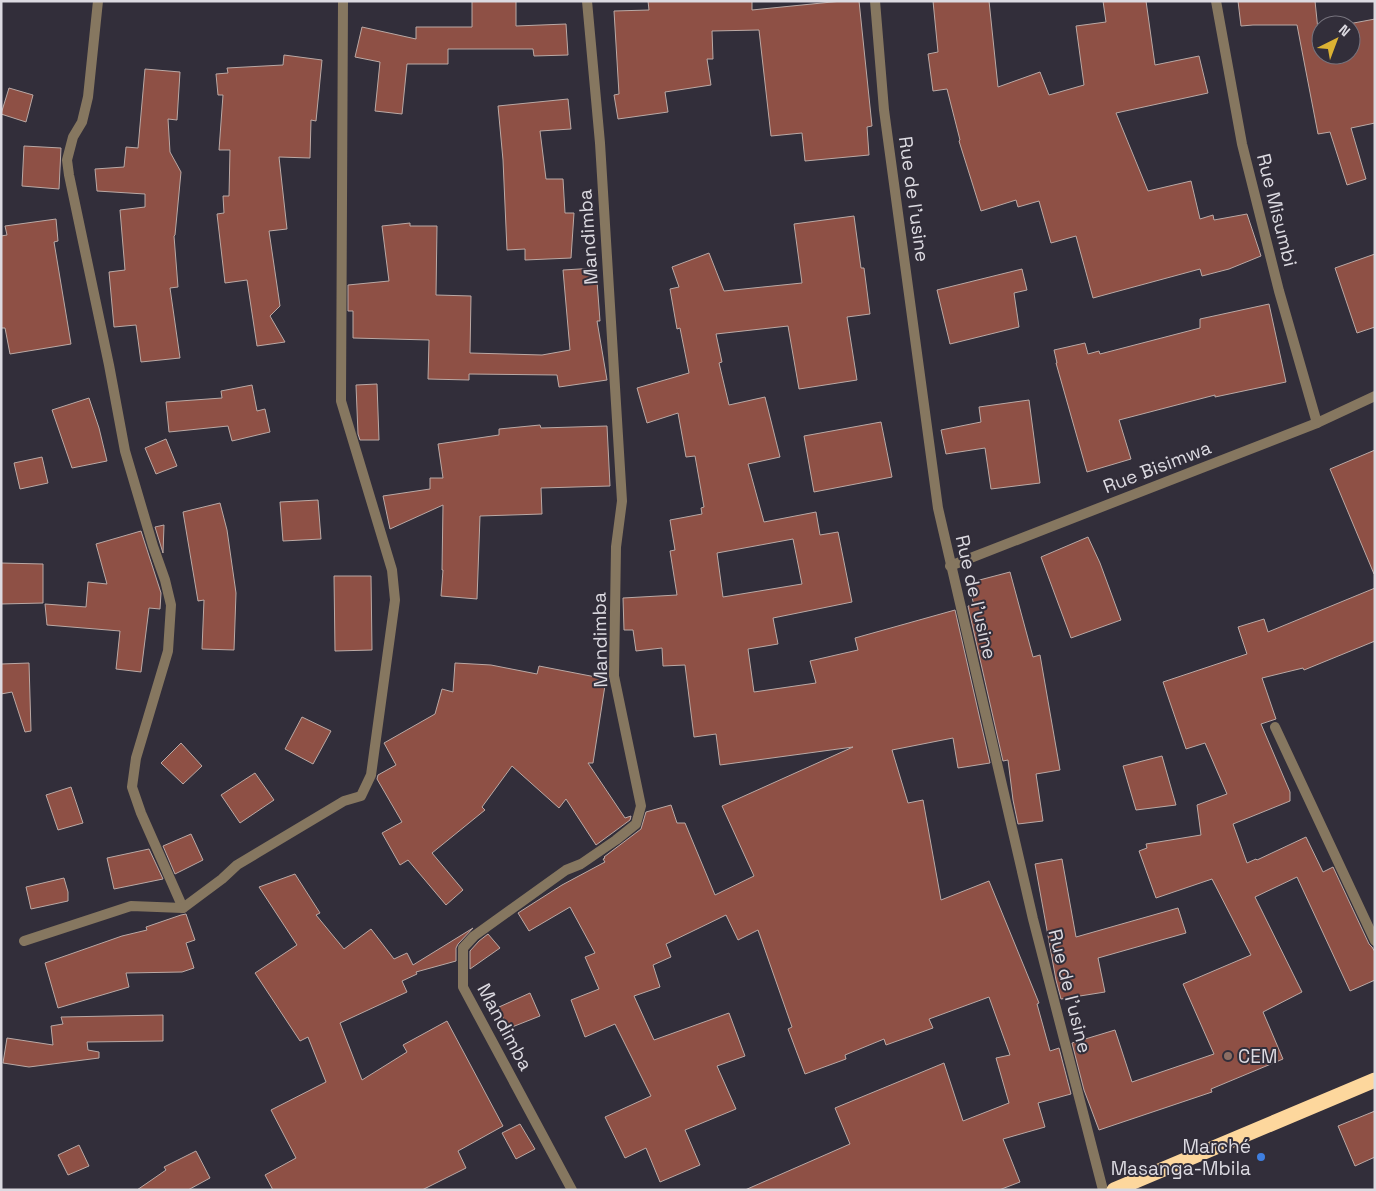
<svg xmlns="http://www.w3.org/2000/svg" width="1376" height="1191" viewBox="0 0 1376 1191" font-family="'Space Grotesk',sans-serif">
	<rect width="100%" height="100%" fill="#322e3a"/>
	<g fill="#8e5045" stroke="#baa9a5" fill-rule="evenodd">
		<polygon points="472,1 516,1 516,26 566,24 568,55 534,56 533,49 448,49 448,64 407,64 402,114 375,111 380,62 355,57 362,27 416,39 416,27 472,27"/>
		<polygon points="648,1 752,1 752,10 842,1 859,1 872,126 867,127 869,155 805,161 802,133 771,136 759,30 712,31 713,59 707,59 711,85 665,92 668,112 618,119 614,95 619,94 614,11 649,10"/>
		<polygon points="933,1 989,1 998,87 1040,72 1049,95 1084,85 1076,26 1106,22 1103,1 1146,1 1155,65 1199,56 1208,93 1116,113 1148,191 1191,181 1200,219 1213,215 1214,220 1247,214 1261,256 1229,269 1202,276 1200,269 1093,298 1076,236 1051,243 1039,201 1018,207 1016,200 981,211 959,141 960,140 947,89 933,91 928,54 938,52"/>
		<polygon points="1238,1 1315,1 1318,30 1321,29 1321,55 1351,55 1351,25 1343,25 1375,19 1375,123 1351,128 1366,179 1347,185 1330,132 1318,134 1297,25 1253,25 1241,26"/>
		<polygon points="284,55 322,60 316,121 311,120 310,158 279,157 287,229 269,231 280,306 270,316 285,342 257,346 247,280 225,283 217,214 224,213 223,196 229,196 230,150 219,150 223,95 218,95 216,74 228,73 227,68 283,65"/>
		<polygon points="145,69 180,72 177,120 168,119 170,152 181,172 175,235 174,236 178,287 170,288 180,358 141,362 136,325 114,327 109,272 125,270 120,210 145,207 145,194 97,191 95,169 124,167 126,147 138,148"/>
		<polygon points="9,88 33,95 26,122 1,114"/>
		<polygon points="568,99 571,129 540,131 546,179 563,179 565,213 574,213 571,258 525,260 525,249 507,250 503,160 498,106"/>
		<polygon points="24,146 61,148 59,189 22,186"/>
		<path d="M854,216L861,268H864L870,314L847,317L857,380L799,389L788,326L716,334L722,362L719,363L729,405L765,397L780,457L748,464L764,522L816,512L820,535L838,532L852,602L773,618L778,644L748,649L754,692L816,683L810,661L858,650L855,638L955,610L990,763L958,768L953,738L892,750L908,803L923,800L941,900L989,881L1039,1003L1037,1004L1050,1051L1059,1048L1071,1094L1038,1103L1045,1127L1003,1139L1020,1182L999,1190H745L850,1144L835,1108L944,1063L963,1121L1009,1103L996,1058L1010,1055L989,997L929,1019L933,1028L886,1045L884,1039L845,1055L846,1059L805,1074L788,1029L792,1027L758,930L738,940L726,915L666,944L671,957L653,965L660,987L634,996L654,1040L729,1013L745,1056L717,1066L736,1109L685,1130L700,1165L660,1182L646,1148L625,1158L605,1117L651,1096L615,1024L585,1037L571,1000L599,989L585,957L595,953L570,907L529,931L518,913L562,885L605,862L603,859L605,858L604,857L641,829L646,812L671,805L677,823H685L715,895L754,876L722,806L853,747L720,765L716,734L694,737L685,665L663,666L662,648L636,651L633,630H624L623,598L677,595L670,551L675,550L670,520L702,514L701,508L704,507L695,456L686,457L678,413L647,423L637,388L689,373L680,328L677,329L670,289L679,287L672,267L709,253L724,291L802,283L794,224ZM793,539L802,584L723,597L717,553Z"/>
		<polygon points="56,219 58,241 54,242 71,344 10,354 5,328 1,328 1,236 7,235 5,226"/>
		<polygon points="410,223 410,226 437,226 436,295 471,296 470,353 542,355 570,350 563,270 596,268 600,321 597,321 607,380 559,387 557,375 469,374 469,380 428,379 429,340 353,338 353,311 348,311 348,285 389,281 382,226"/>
		<polygon points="1375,254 1375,327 1357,333 1335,268"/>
		<polygon points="1022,269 1027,290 1014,293 1019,327 950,344 937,290"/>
		<polygon points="1269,304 1286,382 1215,397 1215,395 1119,420 1131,459 1087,472 1056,363 1057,363 1054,350 1085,343 1088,354 1099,351 1100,354 1200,328 1200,319"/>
		<polygon points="377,384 379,440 360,440 358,434 356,385"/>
		<polygon points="252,385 257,411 265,409 270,432 232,441 228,426 169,432 166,402 222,398 221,391"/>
		<polygon points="89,398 99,428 107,461 72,468 52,410"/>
		<polygon points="1029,400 1040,483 991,489 985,448 946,454 941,430 981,422 979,407"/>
		<polygon points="881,422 892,477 814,492 804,436"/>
		<polygon points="540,425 541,428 607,426 610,486 541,488 542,514 480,516 477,599 441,596 443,570 442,570 443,505 390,529 383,496 430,489 430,478 443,478 438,444 499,435 499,429"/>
		<polygon points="166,439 177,466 156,474 145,448"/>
		<polygon points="1375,450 1375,574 1374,574 1330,469"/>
		<polygon points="42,457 48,483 20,489 14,463"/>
		<polygon points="318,500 321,539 283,541 280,502"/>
		<polygon points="220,503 227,530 236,593 234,650 202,649 204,600 198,601 183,512"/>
		<polygon points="164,525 163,553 155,527"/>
		<polygon points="141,531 161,593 160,609 149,608 141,672 116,669 120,631 47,625 45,604 86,607 88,582 107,584 96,544"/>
		<polygon points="1088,537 1100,563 1121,620 1071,638 1041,557"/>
		<polygon points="1,563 43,564 43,603 1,604"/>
		<polygon points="1010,572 1033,657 1040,655 1060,770 1036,774 1043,821 1018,824 1013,800 1008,760 1003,761 968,606 974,605 968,583"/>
		<polygon points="334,576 371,576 372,650 335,651"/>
		<polygon points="1375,588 1375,641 1304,670 1303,668 1262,678 1276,719 1261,724 1290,792 1290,801 1233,824 1247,863 1256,859 1257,860 1306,837 1323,872 1333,867 1369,944 1372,947 1375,952 1375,980 1350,991 1297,877 1255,897 1302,992 1263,1012 1283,1059 1211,1089 1212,1092 1099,1130 1084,1090 1072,1043 1115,1030 1132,1082 1214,1054 1183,984 1251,955 1212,879 1156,898 1139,851 1147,848 1146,844 1201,835 1197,805 1227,794 1205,743 1186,749 1163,682 1247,654 1238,627 1264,619 1268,632"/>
		<polygon points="29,663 31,731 25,732 12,692 1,694 1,664"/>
		<polygon points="455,663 491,665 537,674 539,666 606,679 593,763 588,763 625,818 631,816 630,820 596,845 566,799 559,808 512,766 482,807 485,810 432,853 463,890 446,905 408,860 400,865 382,833 402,822 377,779 378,775 396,765 384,743 435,714 442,689 453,692"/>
		<polygon points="302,717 331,731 313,764 285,749"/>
		<polygon points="181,743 202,766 183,784 161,763"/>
		<polygon points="1162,756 1176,805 1136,810 1123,766"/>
		<polygon points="255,773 274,800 240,823 221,795"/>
		<polygon points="71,787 83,823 58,830 46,795"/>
		<polygon points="191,834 203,860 175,874 163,846"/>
		<polygon points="149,849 163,879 114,889 107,858"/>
		<polygon points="1062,859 1076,937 1178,908 1186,933 1098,958 1105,992 1061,999 1056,980 1035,864"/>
		<polygon points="295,874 320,913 316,915 344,949 371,929 394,959 407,953 413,965 473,928 458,944 456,948 456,961 416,972 417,974 402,981 407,992 340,1023 362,1080 407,1052 403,1045 447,1021 503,1126 458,1151 466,1168 422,1190 273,1190 265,1175 296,1158 271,1110 326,1082 308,1037 300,1041 255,973 297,945 259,887"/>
		<polygon points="64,878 68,892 68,901 31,909 26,887"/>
		<polygon points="186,914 195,940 186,943 194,968 182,972 126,973 129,987 58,1008 45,963 122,936 147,930 146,927 181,915"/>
		<polygon points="488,934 500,948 470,969 470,951 479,941"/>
		<polygon points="530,993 540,1016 507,1029 499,1007"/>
		<polygon points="163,1015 163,1041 87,1042 88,1050 99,1052 99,1058 29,1067 3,1063 7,1038 53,1045 51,1026 63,1024 61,1017"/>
		<polygon points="1375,1111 1375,1157 1355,1166 1338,1126"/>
		<polygon points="520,1124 535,1149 516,1159 502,1133"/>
		<polygon points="79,1145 89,1166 68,1175 58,1155"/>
		<polygon points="196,1151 210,1178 188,1190 137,1190 166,1170 164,1167"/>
	</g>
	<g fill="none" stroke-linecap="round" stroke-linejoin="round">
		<polyline stroke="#867760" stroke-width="10" points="1275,727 1375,941"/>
		<g stroke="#867760" stroke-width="10">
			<polyline points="98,1 88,97 82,122 73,137 67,160 69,175 109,365 125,451 153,546 165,580 171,605 168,651 136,758 132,787 141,813 183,908"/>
			<polyline points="875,1 884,110 938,508 1033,919 1103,1190"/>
			<polyline points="1216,1 1242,144 1279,291 1317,423"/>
			<polyline points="950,566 1317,423 1375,396"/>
			<polyline points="24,941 131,906 183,908 222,879 237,865 257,853 344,801 361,796 371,775 395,600 392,570 341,401 343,1"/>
			<polyline points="572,1190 463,987 463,948 474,936 566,870 581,864 616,840 636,824 641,806 614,676 616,547 622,501 600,143 587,1"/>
		</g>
		<polyline stroke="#fdd79d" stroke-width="15" points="1114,1190 1375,1080"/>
	</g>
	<circle fill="#8d6e63" stroke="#322e3a" stroke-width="2" cx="1228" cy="1056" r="5"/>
	<circle fill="#3f7fe0" stroke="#322e3a" stroke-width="2" cx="1261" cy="1157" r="5"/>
	<g text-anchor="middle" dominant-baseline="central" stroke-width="4" stroke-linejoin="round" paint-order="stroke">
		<g font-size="19" fill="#dcdae1" stroke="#322e3a">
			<text transform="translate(914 199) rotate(82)">Rue de l'usine</text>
			<text transform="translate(1277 210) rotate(76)">Rue Misumbi</text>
			<text transform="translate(588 237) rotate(-94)">Mandimba</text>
			<text transform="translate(1157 467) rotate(-21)">Rue Bisimwa</text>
			<text transform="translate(976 597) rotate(77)">Rue de l'usine</text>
			<text transform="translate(600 640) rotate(-91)">Mandimba</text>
			<text transform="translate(1070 991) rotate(76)">Rue de l'usine</text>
			<text transform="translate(505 1027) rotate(62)">Mandimba</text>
		</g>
		<g font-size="19" fill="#dcdae1" stroke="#322e3a" text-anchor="start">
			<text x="1238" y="1056">CEM</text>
			<text x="1251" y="1146" text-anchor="end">Marché<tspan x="1251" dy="22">Masanga-Mbila</tspan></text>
		</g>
	</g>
	<rect width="1376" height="1191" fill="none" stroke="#dcdae1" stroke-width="5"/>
	<g transform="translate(1336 40) rotate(42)"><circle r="24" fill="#322e3a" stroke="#76737d"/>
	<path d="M0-4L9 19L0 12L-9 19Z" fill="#dcb233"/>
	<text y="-8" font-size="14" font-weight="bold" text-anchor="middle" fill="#dcdae1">N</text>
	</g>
</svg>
